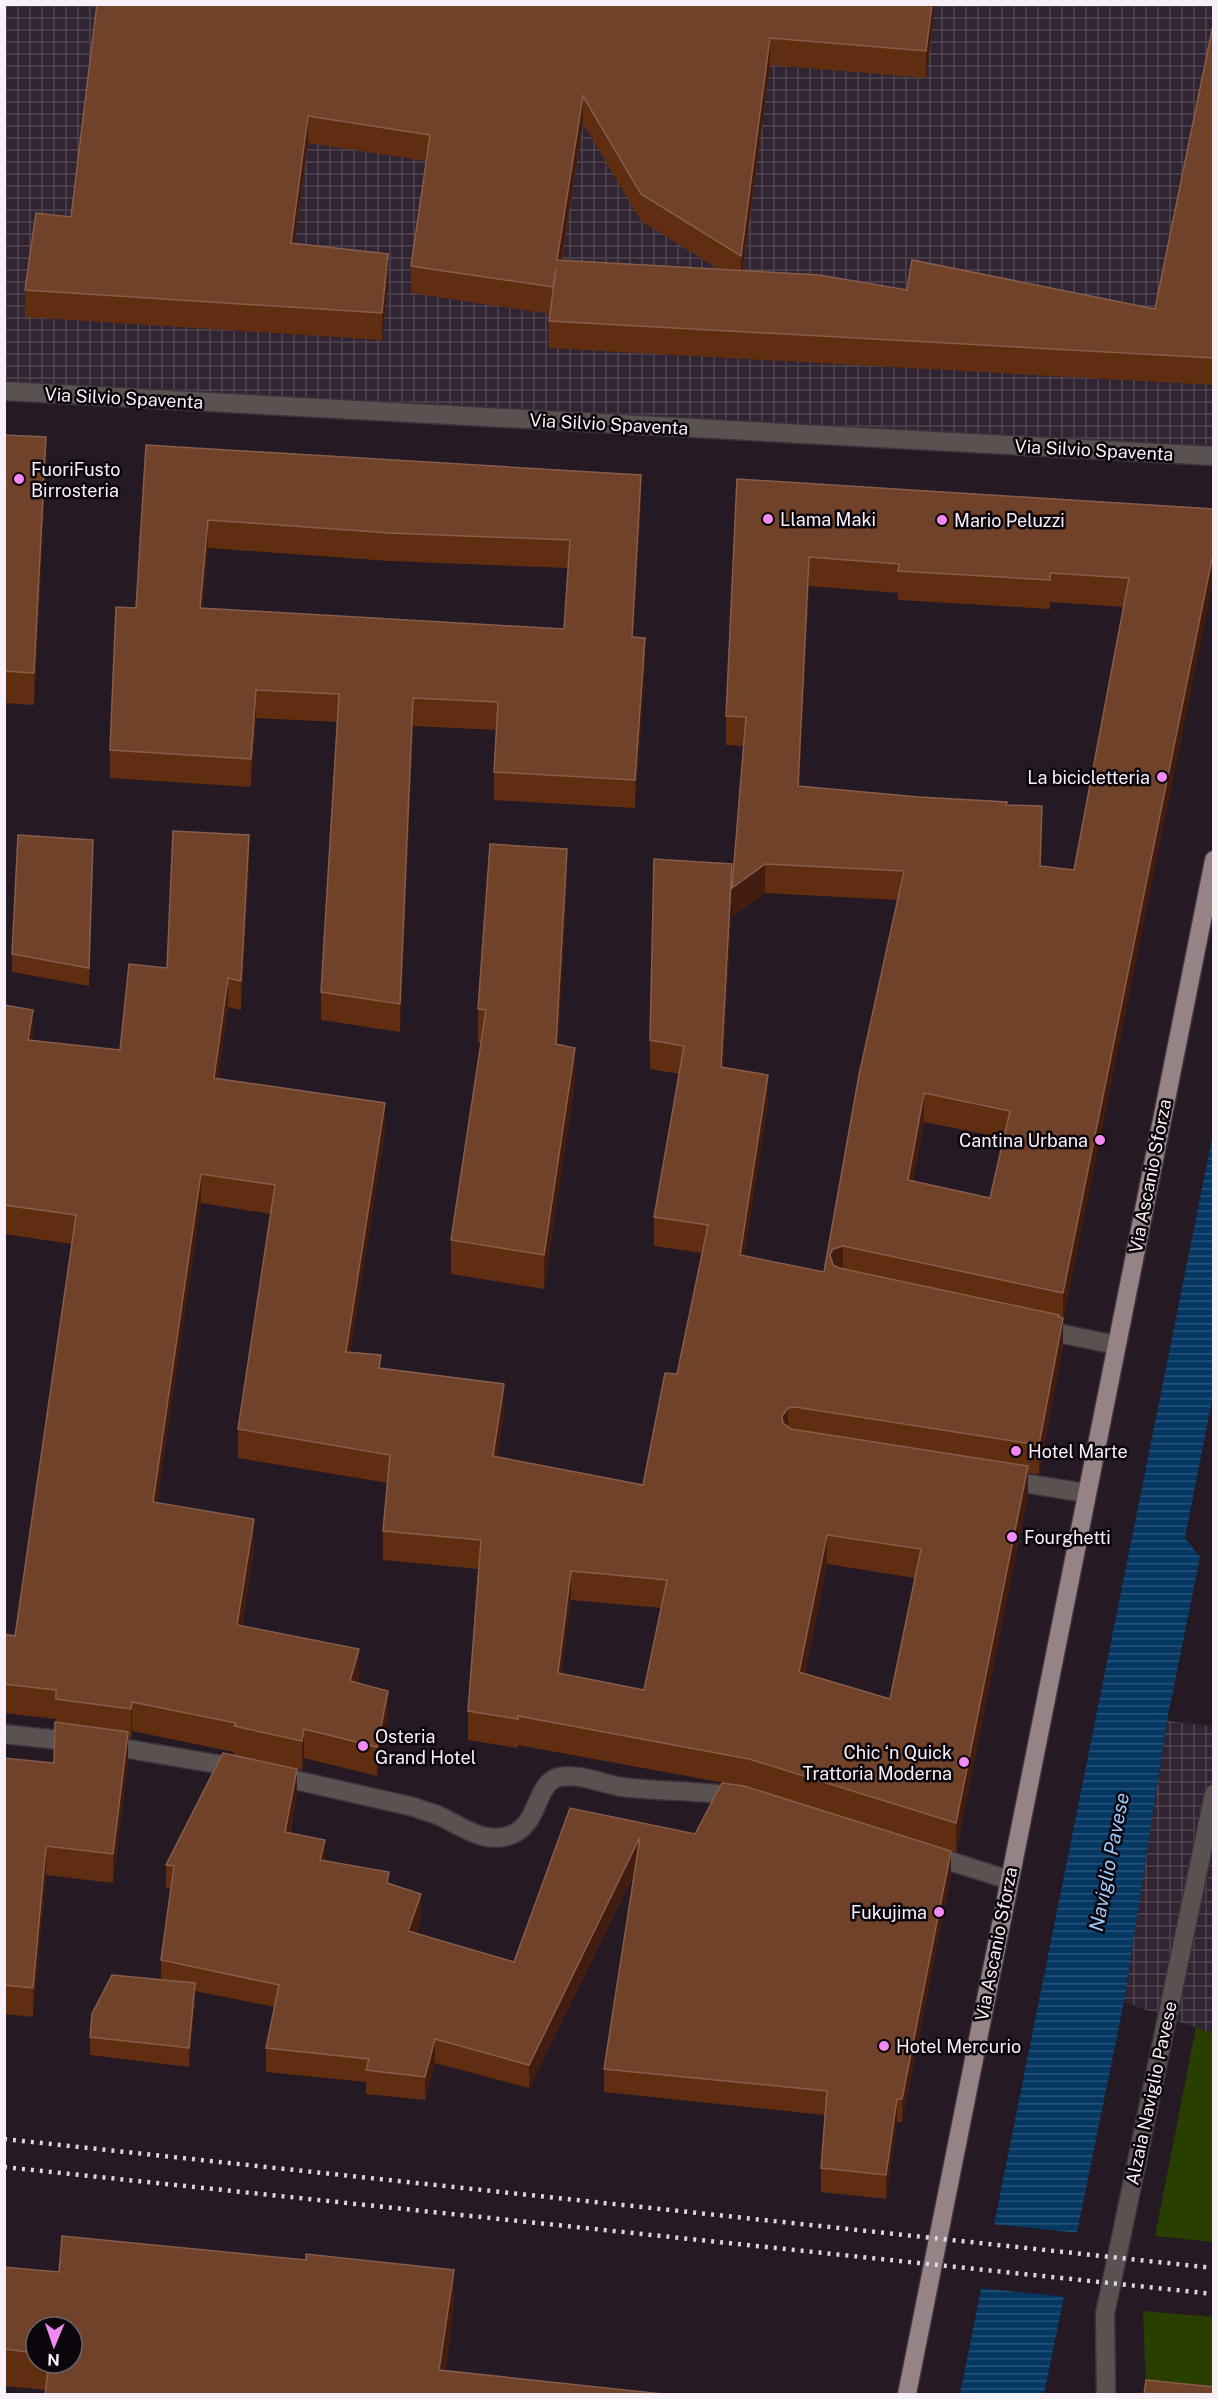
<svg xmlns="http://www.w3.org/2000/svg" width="1218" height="2399" viewBox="0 0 1218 2399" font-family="'Public Sans',sans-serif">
	<defs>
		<pattern id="industrial-grid" width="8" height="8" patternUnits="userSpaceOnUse" patternTransform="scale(1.5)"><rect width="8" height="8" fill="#302432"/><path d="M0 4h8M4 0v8" fill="none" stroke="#4f4450"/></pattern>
		<pattern id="water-rules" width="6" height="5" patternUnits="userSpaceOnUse" patternTransform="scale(1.5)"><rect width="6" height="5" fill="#043762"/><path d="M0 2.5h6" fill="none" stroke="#295479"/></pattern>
	</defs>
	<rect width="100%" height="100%" fill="#251924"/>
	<g fill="url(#industrial-grid)">
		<polygon points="4,5 1213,5 1213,449 5,386"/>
		<polygon points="1167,1721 1213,1726 1213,2034 1124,2002"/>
	</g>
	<g fill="#293f00">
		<polygon points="1196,2027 1213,2034 1213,2242 1155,2236"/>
		<polygon points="1143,2311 1213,2317 1213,2394 1146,2389"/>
	</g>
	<polygon fill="url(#water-rules)" points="1213,1134 1213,1395 1185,1538 1200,1557 1167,1721 1124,2002 1044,2394 960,2394"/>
	<polygon fill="#251924" points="991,2224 1080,2233 1067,2297 978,2288"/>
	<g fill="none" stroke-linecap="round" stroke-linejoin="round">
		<defs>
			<g id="minor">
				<polyline points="4,391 1214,456"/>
				<polyline points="1039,1329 1116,1345"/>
				<polyline points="1005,1480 1086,1493"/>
				<polyline points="4,1734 78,1742"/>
				<polyline points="105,1745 240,1768"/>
				<path d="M273,1775L414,1807C421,1810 428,1812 435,1814C459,1824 481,1844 508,1836C541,1826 534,1783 559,1777C579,1773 603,1784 622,1787C662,1792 701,1790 741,1797"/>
				<polyline points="928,1854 1009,1880"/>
				<polyline points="1106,2394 1105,2314 1214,1794"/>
			</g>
			<polyline id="major" points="907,2394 1214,860"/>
		</defs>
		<use href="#minor" stroke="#3e333d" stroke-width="21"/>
		<use href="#major" stroke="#3e333d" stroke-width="21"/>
		<use href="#minor" stroke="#5a5151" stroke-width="18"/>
		<use href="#major" stroke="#968385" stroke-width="18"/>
		<g stroke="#ded6de" stroke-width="4.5" stroke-dasharray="3 6" stroke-linecap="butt">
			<polyline points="4,2139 1214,2268"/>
			<polyline points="4,2167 1214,2294"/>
		</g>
	</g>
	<g fill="#602d11" fill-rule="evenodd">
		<path d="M97,4H935L926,78L770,65L743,271L907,290L1155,309L1214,20V385L549,348V321L550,314L411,293V266L426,161L308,143L295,243L388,282L382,340L25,317V290L71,217ZM583,123L641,221L720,270L562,261Z"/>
		<polygon points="4,435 46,469 34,705 4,703"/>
		<path d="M146,445L641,503L633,637L645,666L635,808L494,800V772L496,730L413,726L400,1032L321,1020V992L337,722L256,718L251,787L110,778V750L136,608ZM208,548L389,561L568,568L564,629L202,608Z"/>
		<path d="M737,479L1214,509L1063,1322V1347L1039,1474L1028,1473V1495L956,1852L794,1802L951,1874L902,2122H897L886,2199L821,2192V2168L825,2115L604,2092V2069L635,1872L529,2088L435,2063L425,2100L366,2094V2082L266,2072V2048L275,2007L195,1991V2001L189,2067L90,2055V2037L161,1979V1960L171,1889L166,1888V1865L234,1755V1752L132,1731L131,1738H128V1761L113,1883L46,1875L33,2017L4,2014V1758L54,1763L56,1722V1719L4,1713V1634L15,1636L72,1244L4,1234V1005L33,1039L32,1041L120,1050L167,968L249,864L241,1010L228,1007L218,1079L385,1132L350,1352L381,1368L504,1414L497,1457L643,1485L677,1374L702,1253L654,1246V1217L679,1074L650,1069V1040L732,893L723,1067L768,1104L744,1256L824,1272L898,900L765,893L732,917L744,746L726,745V716ZM809,586L898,593V600L1050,609V602L1124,607L1074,870L1041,867L1042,835L1007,805L799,786ZM924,1122L1003,1138L990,1198L913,1182ZM201,1203L271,1214L238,1429V1458L388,1483L383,1531V1560L478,1569L468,1711V1740L518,1748V1745L725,1783L695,1834L570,1808L514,1962L416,1934L421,1918L389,1884L325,1861L290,1833L297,1792V1769L302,1770L304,1758L377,1776L388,1720L358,1683L359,1678L242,1626L254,1548L157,1503ZM827,1564L915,1578L890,1699L805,1673ZM571,1600L661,1608L644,1690L561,1673Z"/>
		<polygon points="93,858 89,986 12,972 12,954"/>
		<polygon points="567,883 558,1044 575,1082 544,1289 451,1274 451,1240 481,1044 478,1043 478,1009"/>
		<path d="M4,2267L454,2307L445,2371L46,2390L4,2386ZM36,2327L72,2363H36Z"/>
	</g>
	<g fill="#421c0e">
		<polygon points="932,4 935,4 926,78 926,51"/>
		<polygon points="770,38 770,65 741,283 741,256"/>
		<polygon points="583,96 583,123 557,287 557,260"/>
		<polygon points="308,116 308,143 291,270 291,243"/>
		<polygon points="388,254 388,282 382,340 382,313"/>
		<polygon points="46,437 46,469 34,705 34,673"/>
		<polygon points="641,475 641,503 632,665 632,637"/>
		<polygon points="208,520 208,548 200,636 200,608"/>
		<polygon points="1214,549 1214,578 1063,1322 1063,1347 1039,1474 1039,1445 1063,1319 1063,1293"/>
		<polygon points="809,557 809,586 798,815 798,786"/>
		<polygon points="645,638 645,666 635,808 635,780"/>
		<polygon points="256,690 256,718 251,787 251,759"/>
		<polygon points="413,698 413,726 400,1032 400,1004"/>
		<polygon points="1042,806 1042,835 1040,895 1040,866"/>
		<polygon points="249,835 249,864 241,1010 241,981"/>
		<polygon points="567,849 567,883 556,1079 556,1044"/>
		<polygon points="732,864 732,893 721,1096 721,1067"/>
		<polygon points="765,864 765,893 732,917 732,888"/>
		<polygon points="228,978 228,1007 214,1108 214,1078"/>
		<polygon points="33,1010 33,1039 28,1069 28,1040"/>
		<polygon points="575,1048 575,1082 544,1289 544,1255"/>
		<polygon points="768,1075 768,1104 740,1284 740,1255"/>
		<polygon points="924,1093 924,1122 908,1209 908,1180"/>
		<polygon points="385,1103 385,1132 346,1381 346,1352"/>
		<polygon points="201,1174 201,1203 153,1531 153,1502"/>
		<polygon points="843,1246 843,1275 830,1284 830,1255 833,1249"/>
		<polygon points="504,1384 504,1414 493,1485 493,1456"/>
		<polygon points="788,1408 788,1437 782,1445 782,1416"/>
		<polygon points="1028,1466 1028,1495 956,1852 956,1823"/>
		<polygon points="254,1519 254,1548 237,1654 237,1625"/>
		<polygon points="827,1535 827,1564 799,1701 799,1672"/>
		<polygon points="571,1571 571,1600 558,1702 558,1673"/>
		<polygon points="359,1649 359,1678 350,1710 350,1681"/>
		<polygon points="388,1691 388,1720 377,1776 377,1747"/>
		<polygon points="132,1702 132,1731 131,1738 131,1709"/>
		<polygon points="304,1729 304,1758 302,1770 302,1741"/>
		<polygon points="128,1732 128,1761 113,1883 113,1854"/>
		<polygon points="297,1769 297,1792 285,1856 285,1832"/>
		<polygon points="640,1837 640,1861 529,2088 529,2065"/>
		<polygon points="325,1840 325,1864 320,1860"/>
		<polygon points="46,1846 46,1875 33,2017 33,1988"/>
		<polygon points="951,1851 951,1874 902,2122 902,2099"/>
		<polygon points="421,1894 421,1918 408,1955 408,1931"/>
		<polygon points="195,1983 195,2001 189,2067 189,2048"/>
		<polygon points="435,2039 435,2063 425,2100 425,2077"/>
		<polygon points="897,2099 897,2122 886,2199 886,2175"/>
		<polygon points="454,2270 454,2307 441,2394 439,2370"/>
	</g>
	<g fill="#71422a" stroke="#865d4a" stroke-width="1.5" fill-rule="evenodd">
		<polygon points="97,4 932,4 926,51 770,38 741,256 641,194 583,96 557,260 819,275 907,290 912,260 1155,309 1214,20 1214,358 549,321 556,269 553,287 411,266 430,135 308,116 291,243 388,254 382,313 25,290 36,213 71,217"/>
		<polygon points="4,435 46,437 34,673 4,671"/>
		<path d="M146,445L641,475L632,637L645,638L635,780L494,772L498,702L413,698L400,1004L321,992L339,694L256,690L251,759L110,750L116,607L136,608ZM208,520L389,533L570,540L564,629L200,608Z"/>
		<path d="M737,479L1214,509V549L1063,1293L843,1246L833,1249L830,1255L833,1265L839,1268L1059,1315L1058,1317L1063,1318L1039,1445L795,1407L788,1408L782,1416L783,1423L791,1429L1028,1466L956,1823L749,1759L518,1716V1719L468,1711L481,1540L383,1531L390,1455L238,1429L275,1185L201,1174L153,1502L254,1519L237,1625L359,1649L350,1681L388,1691L377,1747L304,1729L302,1741L234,1726L236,1723L132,1702L131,1709L56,1699V1690L4,1684V1634L15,1636L76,1215L4,1205V1005L33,1010L28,1040L120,1050L129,964L167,968L173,831L249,835L241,981L228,978L214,1078L385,1103L346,1352L381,1355L379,1368L504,1384L493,1456L643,1485L665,1373L677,1374L708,1225L654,1217L684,1046L650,1040L654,859L732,864L721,1067L768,1075L740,1255L824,1272L859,1075L904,871L765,864L732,888L746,717L726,716ZM809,557L899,564L898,571L1050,580V573L1129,578L1074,870L1040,866L1042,806L1006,805L1007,802L919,797L798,786ZM924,1093L1010,1111L990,1198L908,1180ZM827,1535L921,1549L890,1699L799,1672ZM571,1571L667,1580L644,1690L558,1673Z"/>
		<polygon points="18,835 93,840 89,968 12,954"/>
		<polygon points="490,844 567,849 556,1044 575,1048 544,1255 451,1240 486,1010 478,1009"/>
		<polygon points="55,1722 128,1732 113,1854 46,1846 33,1988 4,1985 4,1758 54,1763"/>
		<polygon points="223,1753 297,1769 285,1832 325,1840 320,1860 389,1872 387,1883 421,1894 408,1931 514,1962 570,1808 695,1834 722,1783 744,1786 951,1851 902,2099 897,2099 886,2175 821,2168 827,2091 604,2069 640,1837 529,2065 435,2039 425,2077 366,2070 369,2059 266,2048 279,1985 161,1960 174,1866 166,1865"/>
		<polygon points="112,1975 195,1983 189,2048 90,2037 92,2014"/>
		<polygon points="62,2236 306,2260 306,2254 454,2270 439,2370 663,2394 45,2394 49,2363 72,2363 72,2327 36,2327 36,2353 4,2349 4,2267 59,2272"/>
		<polygon points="1146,2380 1214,2387 1214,2394 1144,2394"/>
	</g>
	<g fill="#f28af3" stroke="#0b060b" stroke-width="2">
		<circle cx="19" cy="479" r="6"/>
		<circle cx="768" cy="519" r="6"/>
		<circle cx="942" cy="520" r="6"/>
		<circle cx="1162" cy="777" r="6"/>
		<circle cx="1100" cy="1140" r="6"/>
		<circle cx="1016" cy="1451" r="6"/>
		<circle cx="1012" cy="1537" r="6"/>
		<circle cx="363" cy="1746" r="6"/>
		<circle cx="964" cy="1762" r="6"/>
		<circle cx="939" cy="1912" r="6"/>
		<circle cx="884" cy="2046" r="6"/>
	</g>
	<g text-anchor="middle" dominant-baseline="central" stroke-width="5" stroke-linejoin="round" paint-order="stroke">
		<g font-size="18" fill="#f8f0f8" stroke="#0b060b">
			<text transform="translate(124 398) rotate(3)">Via Silvio Spaventa</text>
			<text transform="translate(609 424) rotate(3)">Via Silvio Spaventa</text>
			<text transform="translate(1094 450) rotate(3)">Via Silvio Spaventa</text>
			<text transform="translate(1150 1176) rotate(-79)">Via Ascanio Sforza</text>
			<text transform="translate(996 1944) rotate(-79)">Via Ascanio Sforza</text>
			<text transform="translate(1151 2093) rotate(-78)">Alzaia Naviglio Pavese</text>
		</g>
		<g font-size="18" fill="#f8f0f8" stroke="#0b060b" text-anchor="start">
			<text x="31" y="469">FuoriFusto<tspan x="31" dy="21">Birrosteria</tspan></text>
			<text x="780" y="519">Llama Maki</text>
			<text x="954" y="520">Mario Peluzzi</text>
			<text x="1150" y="777" text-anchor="end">La bicicletteria</text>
			<text x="1088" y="1140" text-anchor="end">Cantina Urbana</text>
			<text x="1028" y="1451">Hotel Marte</text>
			<text x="1024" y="1537">Fourghetti</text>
			<text x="375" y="1736">Osteria<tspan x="375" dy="21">Grand Hotel</tspan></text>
			<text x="952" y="1752" text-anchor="end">Chic ‘n Quick<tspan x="952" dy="21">Trattoria Moderna</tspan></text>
			<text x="927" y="1912" text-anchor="end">Fukujima</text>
			<text x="896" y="2046">Hotel Mercurio</text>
		</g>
		<g font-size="20" font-style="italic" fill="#9bcafc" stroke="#0b060b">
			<text transform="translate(1109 1862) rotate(-79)">Naviglio Pavese</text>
		</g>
	</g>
	<rect width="1218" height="2399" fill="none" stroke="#f8f0f8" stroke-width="12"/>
	<g transform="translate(54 2345) rotate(182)"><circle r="28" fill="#0b060b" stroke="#6a646a" stroke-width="1.5"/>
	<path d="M0-4.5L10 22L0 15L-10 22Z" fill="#f28af3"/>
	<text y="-9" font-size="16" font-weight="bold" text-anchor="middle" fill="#f8f0f8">N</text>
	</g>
</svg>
